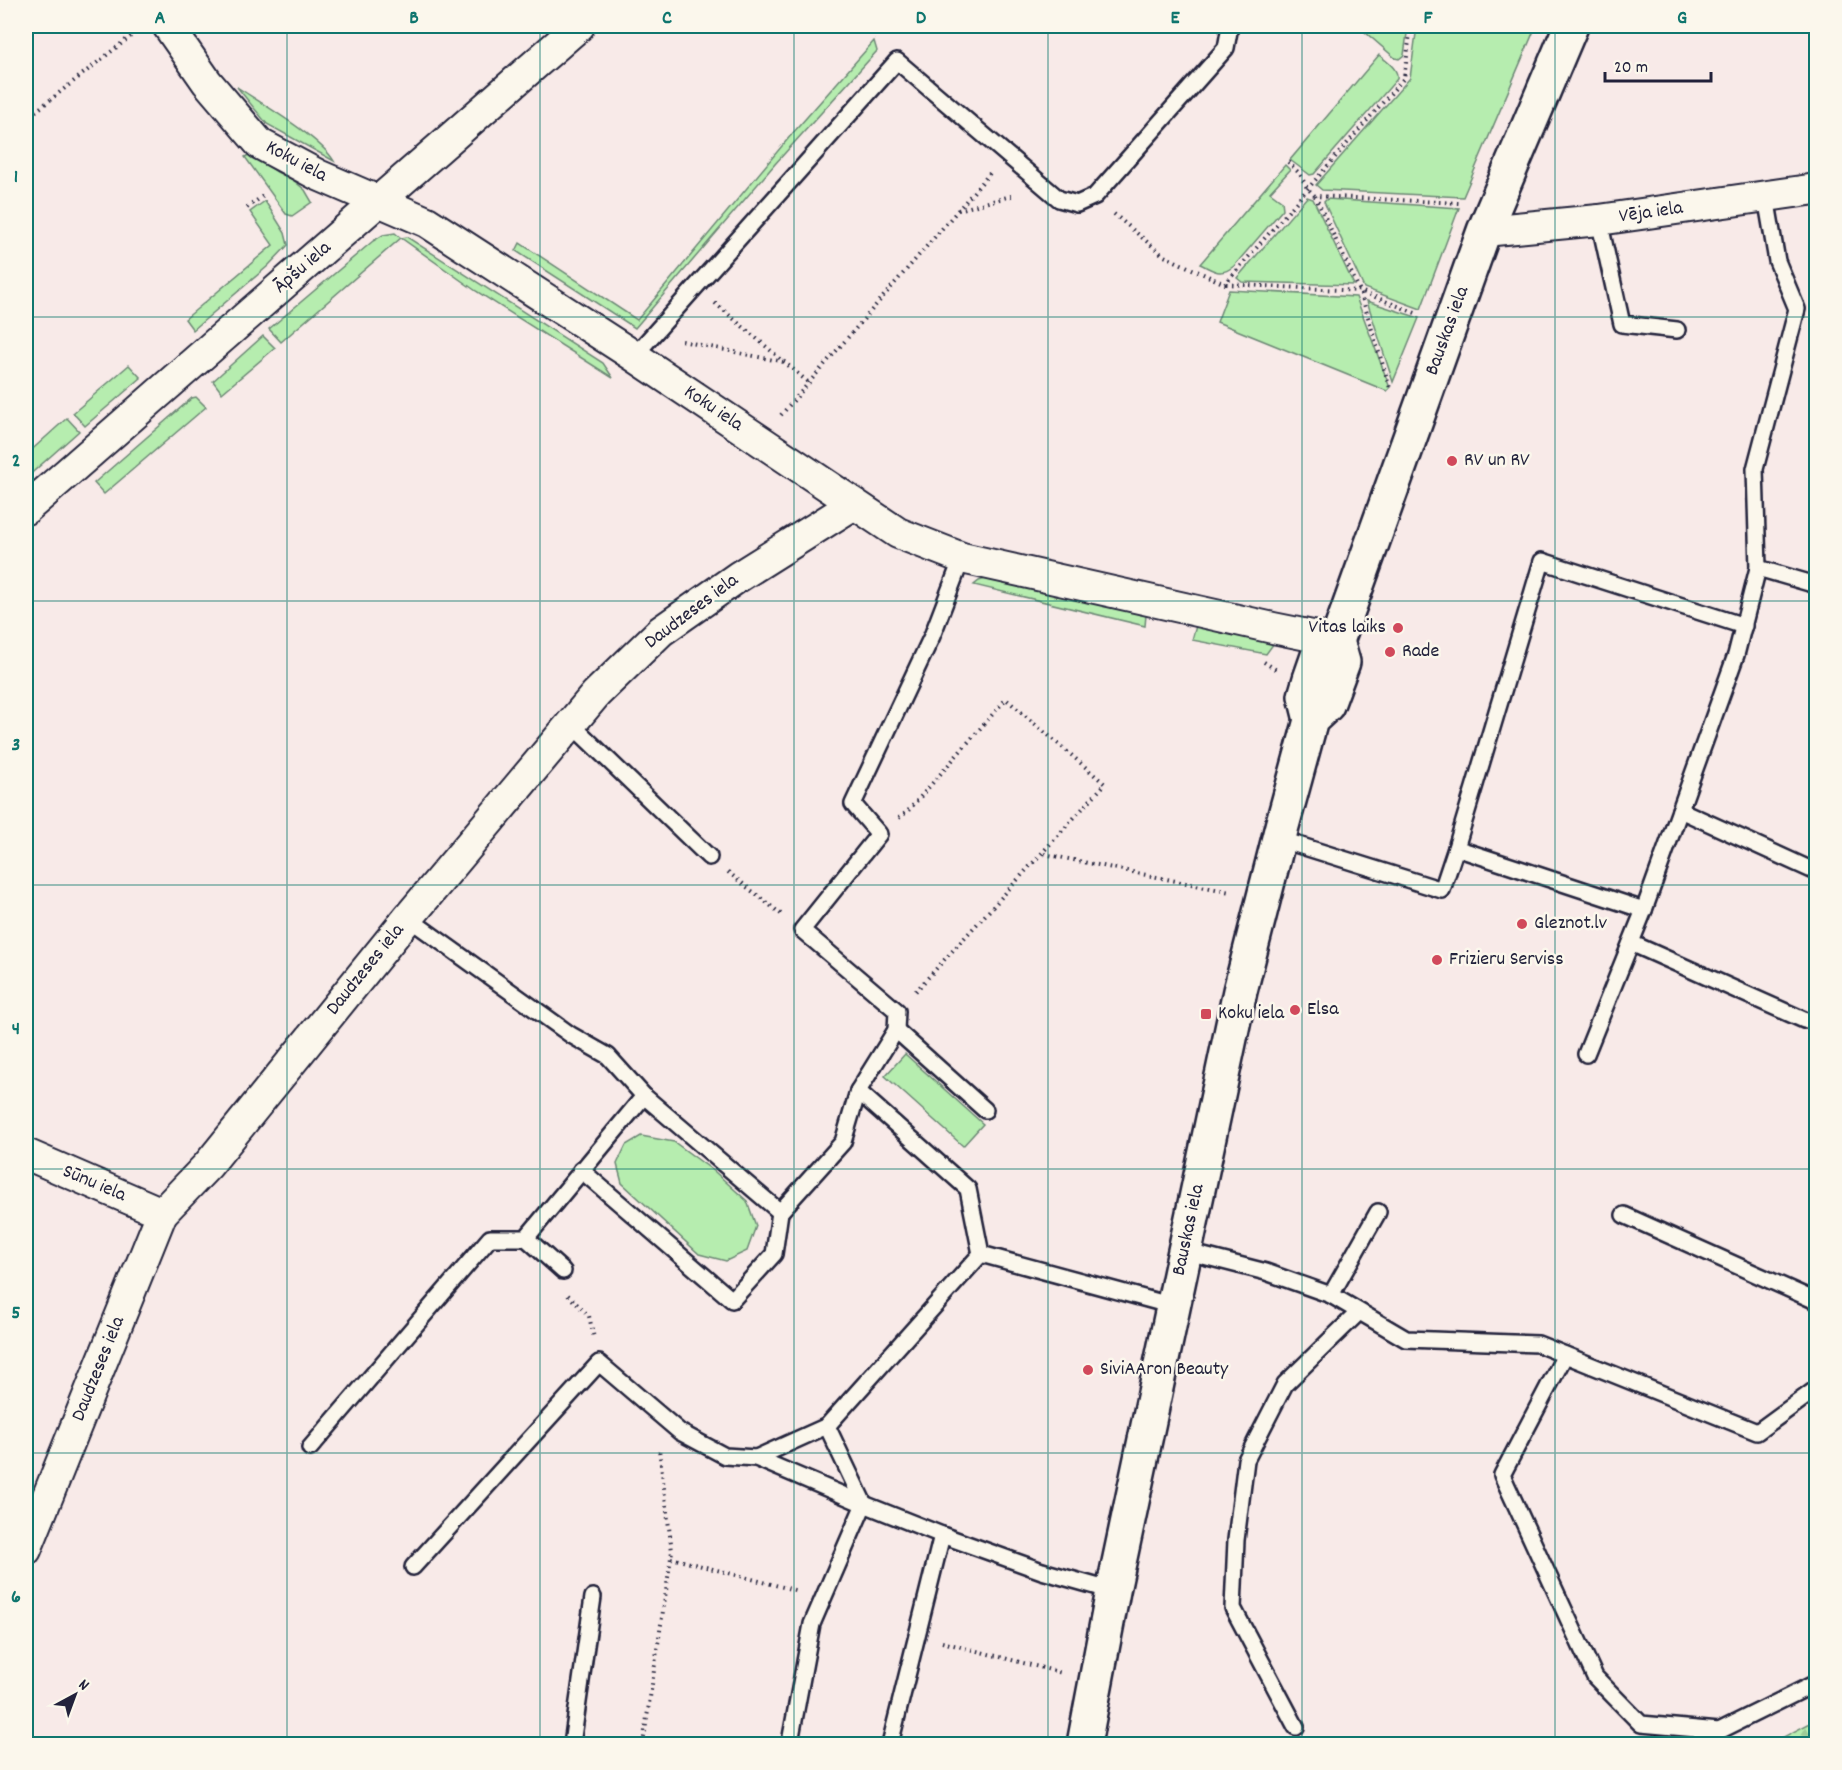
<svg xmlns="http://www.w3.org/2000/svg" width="1842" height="1770" viewBox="0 0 1842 1770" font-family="Dekko,sans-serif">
	<defs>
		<pattern id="forest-firs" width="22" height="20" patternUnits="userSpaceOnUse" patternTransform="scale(1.5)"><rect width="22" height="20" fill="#b6edaf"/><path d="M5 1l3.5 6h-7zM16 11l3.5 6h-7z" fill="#9ccb97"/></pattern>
	</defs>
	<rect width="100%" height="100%" fill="#f8eae8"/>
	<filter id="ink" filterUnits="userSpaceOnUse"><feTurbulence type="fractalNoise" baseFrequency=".0167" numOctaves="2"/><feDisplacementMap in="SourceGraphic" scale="12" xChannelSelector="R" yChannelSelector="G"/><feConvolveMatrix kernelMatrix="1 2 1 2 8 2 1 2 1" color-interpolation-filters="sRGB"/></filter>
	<g filter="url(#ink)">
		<g fill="#b6edaf" stroke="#6c8875" stroke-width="1.5">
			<polygon points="1358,26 1408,26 1404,55 1399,59 1395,58"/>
			<polygon points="1417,26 1536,26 1463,197 1322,190 1316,185 1410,78"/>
			<polygon points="874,41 877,51 775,164 635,328 516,251 520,243 637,320 792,134"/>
			<path d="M1379,55C1386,61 1399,69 1397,79L1314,174L1310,175L1290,160Z"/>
			<path d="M237,87C261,103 321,138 334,161L267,124Z"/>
			<polygon points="250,154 277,172 293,180 305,190 312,202 292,216 286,214 245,157"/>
			<path d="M1285,165L1290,170L1270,192L1282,201L1283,209L1234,266C1220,277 1215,271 1200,264Z"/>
			<polygon points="1307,197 1313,199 1354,285 1242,282 1237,278"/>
			<polygon points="1327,199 1459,208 1421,309 1364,288 1324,202"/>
			<polygon points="265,201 285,233 288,245 268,266 193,330 185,319 273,245 250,212"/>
			<polygon points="395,233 401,238 407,237 603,363 613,378 476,291 401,238 281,342 269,329 373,241 383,235"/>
			<polygon points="1229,290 1356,297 1390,388 1387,391 1217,322"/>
			<polygon points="1367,301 1419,318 1393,382"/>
			<polygon points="263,336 275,348 222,393 213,381"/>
			<polygon points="129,365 141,378 85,426 73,413"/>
			<polygon points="196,397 206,407 104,494 94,483 192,398"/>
			<polygon points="67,418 79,431 26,478 26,455"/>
			<polygon points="994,576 1146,615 1145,626 974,585 979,581"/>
			<polygon points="1196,626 1274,643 1266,654 1192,640"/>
			<polygon points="905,1054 983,1124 963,1146 885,1076"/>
			<polygon points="641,1136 674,1142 715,1172 747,1201 756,1226 747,1251 726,1261 699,1254 622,1183 617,1164 626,1145"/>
		</g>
		<polygon fill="url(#forest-firs)" stroke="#6c8875" stroke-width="1.5" points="1816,1720 1816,1744 1770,1744"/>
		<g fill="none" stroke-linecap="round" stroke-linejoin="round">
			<defs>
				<g id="lane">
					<polyline points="1599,220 1622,324 1677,330"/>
					<polyline points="634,356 897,61 1059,199 1077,204 1095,196 1226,48 1230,26"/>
					<polyline points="1758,568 1816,585"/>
					<polyline points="570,723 709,857"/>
					<polyline points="1680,810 1816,872"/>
					<polyline points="1279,839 1442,890 1456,848"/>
					<polyline points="1644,910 1456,848 1542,561 1744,626"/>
					<polyline points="1631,943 1804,1020"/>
					<polyline points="896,1030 985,1110"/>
					<polyline points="1586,1054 1644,910 1736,655 1758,568 1755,469 1797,309 1777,261 1766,197"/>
					<polyline points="858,1091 968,1189 981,1254 1173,1306"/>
					<polyline points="644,1096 780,1212 843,1142 858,1091 896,1030 897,1011 802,930 879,834 853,804 932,636 962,558"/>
					<polyline points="581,1170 732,1300 774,1254 780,1212"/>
					<polyline points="1624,1215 1816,1301"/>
					<polyline points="526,1238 563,1271"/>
					<polyline points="1184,1251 1266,1272 1331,1295 1406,1339 1538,1344 1757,1432 1816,1389"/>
					<polyline points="1331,1295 1378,1212"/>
					<polyline points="1565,1355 1502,1475 1595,1677 1641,1724 1719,1731 1816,1683"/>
					<polyline points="310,1448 490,1238 526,1238 644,1096 608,1056 571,1035 408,918"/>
					<polyline points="756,1458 827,1426 981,1254"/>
					<polyline points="413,1567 599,1363 680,1432 725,1456 756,1458 864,1504 942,1535 1042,1571 1113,1591"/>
					<polyline points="1296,1727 1233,1608 1236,1540 1246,1460 1285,1384 1359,1312"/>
					<polyline points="572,1744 593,1597"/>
					<polyline points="793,1744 790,1742 812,1624 864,1504 827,1426"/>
					<polyline points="890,1744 942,1535"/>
				</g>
				<g id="street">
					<polyline points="168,26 207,82 260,144 318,175 427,222 634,356 898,533 962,558 1273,628 1337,641"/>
					<polyline points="1484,231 1599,220 1816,189"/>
					<polyline points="26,509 579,26"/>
					<polyline points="26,1154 162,1213"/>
					<polyline points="26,1550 162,1213 208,1165 408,918 596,694 661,631 738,577 854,504"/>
				</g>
				<g id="secondary">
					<polyline points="1311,720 1305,696 1310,679 1318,656 1337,641 1484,231 1571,26"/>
					<polyline points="1084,1744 1113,1591 1240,991 1282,826 1311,720 1327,705 1343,662 1337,641"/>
				</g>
			</defs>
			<use href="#lane" stroke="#22223b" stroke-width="20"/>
			<use href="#street" stroke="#22223b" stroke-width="34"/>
			<use href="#secondary" stroke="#22223b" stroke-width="38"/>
			<g stroke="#22223b" stroke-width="4" stroke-dasharray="1.5 4.5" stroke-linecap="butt">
				<polyline points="26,119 136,32"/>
				<polyline points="1288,162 1300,174 1307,188 1315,196 1459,203"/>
				<polyline points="26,192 26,198"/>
				<polyline points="1315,196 1360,291 1390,388"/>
				<polyline points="247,208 264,195"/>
				<polyline points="958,210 1015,195"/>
				<polyline points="1114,214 1164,256 1225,284 1404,78 1411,26"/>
				<polyline points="1226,284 1360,291 1418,314"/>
				<polyline points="715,303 809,383"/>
				<polyline points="682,341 783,362"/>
				<polyline points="781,415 990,173"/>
				<polyline points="1264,662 1278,671"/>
				<polyline points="899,818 908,811 1006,699 1105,784 914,993"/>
				<polyline points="1044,854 1230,892"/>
				<polyline points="728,872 781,914"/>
				<polyline points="568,1295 589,1316 594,1338"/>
				<polyline points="671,1558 798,1591"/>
				<polyline points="26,1594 30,1583"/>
				<polyline points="942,1642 1062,1673"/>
				<polyline points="643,1744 672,1551 659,1449"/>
			</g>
			<use href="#lane" stroke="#fbf7ec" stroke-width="15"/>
			<use href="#street" stroke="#fbf7ec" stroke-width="30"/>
			<use href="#secondary" stroke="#fbf7ec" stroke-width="33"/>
		</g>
	</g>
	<path fill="none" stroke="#0f766e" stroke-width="1.5" stroke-opacity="0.55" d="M287,26V1744M540,26V1744M794,26V1744M1048,26V1744M1302,26V1744M1555,26V1744M26,317H1816M26,601H1816M26,885H1816M26,1169H1816M26,1453H1816"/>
	<g fill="#d1495b" stroke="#fbf7ec" stroke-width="2">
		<circle cx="1452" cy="461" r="6"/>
		<circle cx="1398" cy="628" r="6"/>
		<circle cx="1390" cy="652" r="6"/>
		<circle cx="1522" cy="924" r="6"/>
		<circle cx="1437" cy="960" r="6"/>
		<circle cx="1295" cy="1010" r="6"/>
		<rect x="1200" y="1008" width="12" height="12" rx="3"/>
		<circle cx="1088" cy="1370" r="6"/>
	</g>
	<g text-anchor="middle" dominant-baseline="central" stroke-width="5" stroke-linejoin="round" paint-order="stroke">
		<g font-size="20" fill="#22223b" stroke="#fbf7ec">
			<text transform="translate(296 162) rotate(28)">Koku iela</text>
			<text transform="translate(1651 213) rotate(-8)">Vēja iela</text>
			<text transform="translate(303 268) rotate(-41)">Āpšu iela</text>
			<text transform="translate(1448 331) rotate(-70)">Bauskas iela</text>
			<text transform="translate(713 409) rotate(34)">Koku iela</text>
			<text transform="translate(692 612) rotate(-37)">Daudzeses iela</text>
			<text transform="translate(366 970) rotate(-51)">Daudzeses iela</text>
			<text transform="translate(94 1184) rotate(23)">Sūnu iela</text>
			<text transform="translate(1189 1230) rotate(-78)">Bauskas iela</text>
			<text transform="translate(99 1369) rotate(-68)">Daudzeses iela</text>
		</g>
		<g font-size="20" fill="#22223b" stroke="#fbf7ec" text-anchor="start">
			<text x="1464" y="461">RV un RV</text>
			<text x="1386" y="628" text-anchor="end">Vitas laiks</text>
			<text x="1402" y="652">Rade</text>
			<text x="1534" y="924">Gleznot.lv</text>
			<text x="1449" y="960">Frizieru Serviss</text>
			<text x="1307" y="1010">Elsa</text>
			<text x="1218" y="1014">Koku iela</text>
			<text x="1100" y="1370">SiviAAron Beauty</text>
		</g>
	</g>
	<rect width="1842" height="1770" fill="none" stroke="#fbf7ec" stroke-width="66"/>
	<g transform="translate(75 1695) rotate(41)" stroke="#fbf7ec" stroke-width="4.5" paint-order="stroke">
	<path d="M0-4.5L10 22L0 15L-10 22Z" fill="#22223b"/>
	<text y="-9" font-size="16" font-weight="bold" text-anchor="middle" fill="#22223b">N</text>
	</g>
	<path d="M1605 72v9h106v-9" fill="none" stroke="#22223b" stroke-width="3"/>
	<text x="1614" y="72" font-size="18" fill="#22223b" stroke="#fbf7ec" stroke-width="4.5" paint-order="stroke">20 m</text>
	<rect x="33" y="33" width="1776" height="1704" fill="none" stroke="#0f766e" stroke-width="2"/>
	<g font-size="20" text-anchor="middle" font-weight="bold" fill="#0f766e">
		<text x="160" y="23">A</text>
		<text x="414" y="23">B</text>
		<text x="667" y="23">C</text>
		<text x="921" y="23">D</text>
		<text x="1175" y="23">E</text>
		<text x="1428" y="23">F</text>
		<text x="1682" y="23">G</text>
		<text x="16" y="182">1</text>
		<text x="16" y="466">2</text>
		<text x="16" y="750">3</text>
		<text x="16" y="1034">4</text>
		<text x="16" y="1318">5</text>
		<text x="16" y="1602">6</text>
	</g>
</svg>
